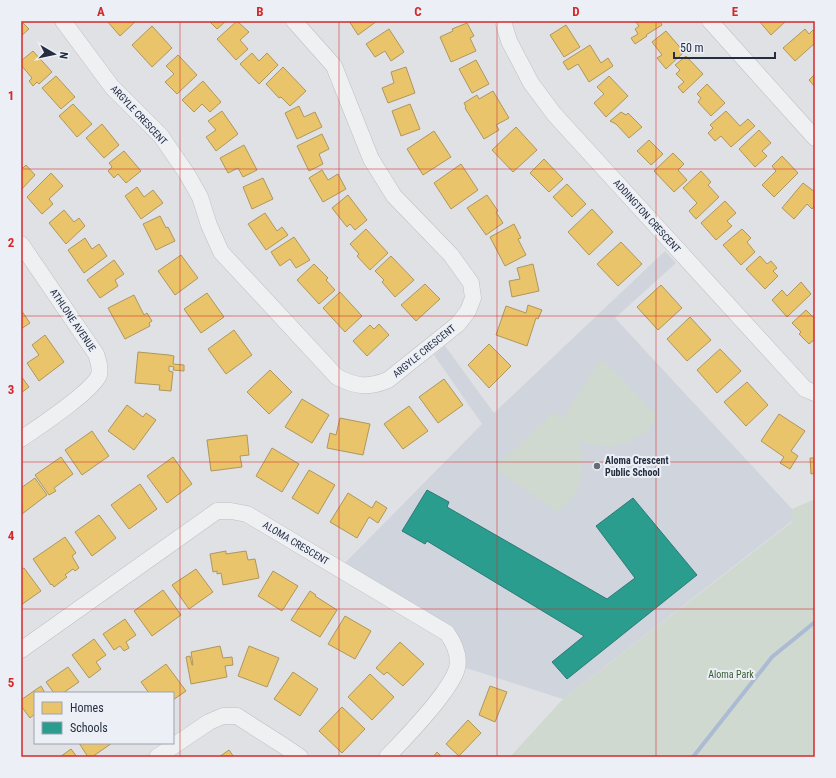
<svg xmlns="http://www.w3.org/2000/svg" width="836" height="778" viewBox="0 0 836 778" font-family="'Roboto Condensed',sans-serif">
	<rect width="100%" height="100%" fill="#e0e1e5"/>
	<polygon fill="#d0d4dc" points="665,251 676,263 615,318 792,509 792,521 563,699 466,668 464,654 447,628 345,563 482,424 434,355 445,346 494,413"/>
	<g fill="#cfd9cf">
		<path d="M599,362H606L658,417L646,432L629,442L610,447L591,445L578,440C585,458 584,483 571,499C568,504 562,508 558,512L497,470L499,463L554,412L562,419Z"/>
		<polygon points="815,499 815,757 510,757 563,699 792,522 792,509"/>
	</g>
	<g fill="#e9c46a" stroke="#ae975d">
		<polygon points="21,21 29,29 21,36"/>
		<polygon points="107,21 136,21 120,36"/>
		<polygon points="209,21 226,21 217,29"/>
		<polygon points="237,21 249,32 240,40 248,49 236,60 217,39"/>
		<polygon points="349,21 377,21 358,35"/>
		<polygon points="635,21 660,21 662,25 646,35 647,36 635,44 631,38 638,34 635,29 639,26"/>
		<polygon points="759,21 786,21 771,35"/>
		<polygon points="467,23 474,36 470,38 476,51 451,62 440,37 453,31 452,29"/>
		<polygon points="566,25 580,47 564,57 550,35"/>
		<polygon points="152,26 172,48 152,67 132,45"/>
		<polygon points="389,29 404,52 391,61 385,51 375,57 366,44"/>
		<polygon points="805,29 809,34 813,30 815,33 815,43 795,61 783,48"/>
		<polygon points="666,31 684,52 666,69 657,58 662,55 652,42"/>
		<polygon points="590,45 601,63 608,58 613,66 589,82 578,64 568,70 563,62"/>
		<polygon points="33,51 52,72 39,84 37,82 33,86 29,81 32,78 21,65 21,61"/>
		<polygon points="252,53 259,61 267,53 278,65 259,84 240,64"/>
		<polygon points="178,55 197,75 177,94 165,82 174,74 166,66"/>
		<polygon points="686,56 703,74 683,93 678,87 684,82 676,74 680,70 675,65"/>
		<polygon points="476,60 489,84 472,93 459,69"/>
		<polygon points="283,67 306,91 290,106 281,97 279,98 266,84"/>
		<polygon points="406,67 415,93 388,103 382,88 394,83 391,72"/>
		<polygon points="815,74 815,87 809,80"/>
		<polygon points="56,76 75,97 61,109 42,88"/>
		<polygon points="609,76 628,96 606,117 594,103 604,94 597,87"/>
		<polygon points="203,81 221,102 210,112 202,104 194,112 182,100"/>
		<polygon points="707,84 725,103 711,116 698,102 701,98 697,94"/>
		<polygon points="493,91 509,118 496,125 499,130 484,139 465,108 466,107 464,103 477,95 479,99"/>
		<polygon points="73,104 92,124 77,137 59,116"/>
		<polygon points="410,104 420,129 401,136 392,111"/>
		<polygon points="299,106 304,117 315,112 322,127 297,139 285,113"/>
		<polygon points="222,111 238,134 216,151 206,137 216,130 208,121"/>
		<polygon points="726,111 740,126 748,119 755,126 731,147 721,136 715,141 708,133 713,128 710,125"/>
		<polygon points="621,112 626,115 628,113 642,127 629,138 616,124 610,121"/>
		<polygon points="102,124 119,145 104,158 86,138"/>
		<polygon points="516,127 537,150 513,172 492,150"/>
		<polygon points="759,130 771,143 762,151 767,156 755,167 739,149"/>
		<polygon points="434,131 451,157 423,175 407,149"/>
		<polygon points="322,134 329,149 319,154 323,164 309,171 297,146"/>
		<polygon points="649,140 663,154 651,165 637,151"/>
		<polygon points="244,145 257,170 243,177 238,168 228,173 220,158"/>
		<polygon points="124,151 141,171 126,183 118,174 114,178 108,171 112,167 109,163"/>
		<polygon points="673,153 684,164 678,170 687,180 674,192 654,171"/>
		<polygon points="782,156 798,173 774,197 762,185 776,171 772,166"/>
		<polygon points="544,159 563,179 549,192 530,173"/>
		<polygon points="461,164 478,190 451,209 434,183"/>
		<polygon points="26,165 35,175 21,190 21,166 23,168"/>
		<polygon points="322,170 328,180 338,174 346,189 323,202 309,178"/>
		<polygon points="701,171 711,182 708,185 719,197 696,219 689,211 697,203 683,188"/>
		<polygon points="51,173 63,186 49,199 53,204 42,214 27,197"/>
		<polygon points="263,178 273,199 252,209 243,187"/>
		<polygon points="803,183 815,192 815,205 812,209 807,204 794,219 782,208"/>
		<polygon points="567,184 586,204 572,217 553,197"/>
		<polygon points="137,187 144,197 153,190 163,203 141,219 125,196"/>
		<polygon points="348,195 367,220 355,230 350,224 347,227 332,208"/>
		<polygon points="487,195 498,211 496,212 503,223 486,235 467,208"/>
		<polygon points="725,201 736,213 727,221 732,226 716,240 701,223"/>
		<polygon points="592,209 613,232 589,255 568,232"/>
		<polygon points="64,210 74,222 79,218 85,226 66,244 49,223"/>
		<polygon points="265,213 277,231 282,227 288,235 266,250 248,224"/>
		<polygon points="160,216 166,228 168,227 175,241 156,250 143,224"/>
		<polygon points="514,224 521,238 518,239 526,255 505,266 490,237"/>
		<polygon points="366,229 388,253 370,270 357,256 359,254 350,244"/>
		<polygon points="742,229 751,238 747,242 755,252 741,265 723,245"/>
		<polygon points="294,237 310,260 296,268 290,259 280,266 271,252"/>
		<polygon points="85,238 92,249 99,244 107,256 84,273 68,250"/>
		<polygon points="621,242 642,264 618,286 597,264"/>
		<polygon points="181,255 198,278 175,295 158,271"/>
		<polygon points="391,256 414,280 395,297 382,282 384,280 375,271"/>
		<polygon points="760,256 767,264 771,261 777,268 773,271 778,276 765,289 746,269"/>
		<polygon points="114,260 124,274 115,280 118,286 100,298 87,280"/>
		<polygon points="314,264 328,278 326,280 335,290 319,304 297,280"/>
		<polygon points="533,264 539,291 512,297 509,281 520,279 517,268"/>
		<polygon points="801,282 811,294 787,317 772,300 782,290 787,296"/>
		<polygon points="425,284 440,299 416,321 401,305"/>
		<polygon points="661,285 682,308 658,330 637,307"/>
		<polygon points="340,292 362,316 345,332 323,308"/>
		<polygon points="207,293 224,317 201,333 184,309"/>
		<polygon points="134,295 144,315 147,313 152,321 149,323 150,326 125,339 108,308"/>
		<polygon points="528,305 542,310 538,319 536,318 527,346 496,335 506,306 526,313"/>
		<polygon points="21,310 30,323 21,329"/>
		<polygon points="806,310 815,319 815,339 809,344 799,334 801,332 792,323"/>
		<polygon points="690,317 711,340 687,361 667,339"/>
		<polygon points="379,324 389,335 367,356 353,341 370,325 374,329"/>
		<polygon points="234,330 252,355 226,374 208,349"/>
		<polygon points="45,335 64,362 39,381 27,363 39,355 32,345"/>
		<polygon points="489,344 511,366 489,388 468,365"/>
		<polygon points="720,349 741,371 717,393 697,370"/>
		<polygon points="138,352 169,355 174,356 173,364 184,365 184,371 173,370 174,367 169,366 169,371 173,372 171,391 159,390 160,385 135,383"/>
		<polygon points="270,370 292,392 269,414 247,392"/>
		<polygon points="21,376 29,387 21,393"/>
		<polygon points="444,379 463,405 438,423 419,397"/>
		<polygon points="747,382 768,405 746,426 724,402"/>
		<polygon points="302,399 329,415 312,443 285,427"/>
		<polygon points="127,405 143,417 146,413 156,420 134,450 108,431"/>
		<polygon points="409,406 428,431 403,449 384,424"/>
		<polygon points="779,414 805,431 791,451 798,456 790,469 780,463 784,457 761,441"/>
		<polygon points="340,418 370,424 363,455 327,448 330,433 336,435"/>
		<polygon points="92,431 109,456 82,475 65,450"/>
		<polygon points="247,435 249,455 240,456 242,467 211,471 207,440"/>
		<polygon points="272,448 299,464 282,492 256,476"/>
		<polygon points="61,457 73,474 54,488 56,491 49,495 35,475"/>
		<polygon points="173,457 192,484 167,503 147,476"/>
		<polygon points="810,458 815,458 815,473 811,474"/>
		<polygon points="309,470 335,485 318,514 292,498"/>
		<polygon points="35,478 47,495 22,514 21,488"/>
		<polygon points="140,484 157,509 129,529 111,505"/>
		<polygon points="348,493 372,508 376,501 387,508 378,523 369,517 357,538 330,522"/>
		<polygon points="99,515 116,538 92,556 75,532"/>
		<polygon points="65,537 76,553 72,556 79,568 75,571 73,569 65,575 67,577 54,587 52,584 51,585 33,559"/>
		<polygon points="226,551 226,554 246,551 248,560 255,559 259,578 223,585 221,573 217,574 217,571 213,572 210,554"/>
		<polygon points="24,568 41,591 21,605 21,570"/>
		<polygon points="196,569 213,592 189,609 172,585"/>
		<polygon points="273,571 298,586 282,611 258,596"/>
		<polygon points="163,590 181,615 152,636 134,611"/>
		<polygon points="310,591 316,595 315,596 337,610 320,637 291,620"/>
		<polygon points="345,616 371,631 355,659 328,644"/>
		<polygon points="125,619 136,635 126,642 129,648 124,651 120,646 114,650 103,634"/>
		<polygon points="94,639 106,655 96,662 101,669 89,678 72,655"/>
		<polygon points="400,642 424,664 403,686 387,672 384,675 376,668"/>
		<polygon points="220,646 223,658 232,657 233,665 225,666 227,677 191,684 186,657 190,656 192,665 193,665 191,652"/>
		<polygon points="249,646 279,658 267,687 238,676"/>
		<polygon points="166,664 186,691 173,700 173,693 149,693 141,682"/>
		<polygon points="68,667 79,682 63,693 54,693 46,682"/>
		<polygon points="293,672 318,689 300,716 274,699"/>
		<polygon points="370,674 394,697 372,720 348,697"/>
		<polygon points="41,686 45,693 35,693 35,714 30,718 21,706 21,700"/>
		<polygon points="490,686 507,692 495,722 479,715"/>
		<polygon points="342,707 365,729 342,753 319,731"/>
		<polygon points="468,720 481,733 459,756 446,744"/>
		<polygon points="79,743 112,743 92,757 88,757"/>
		<polygon points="71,749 77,757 60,757"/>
		<polygon points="229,750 234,757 219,757"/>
		<polygon points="437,752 442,757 433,757"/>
	</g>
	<polygon fill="#2a9d8f" stroke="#287b77" points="427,490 449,502 447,507 607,599 635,578 596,526 633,498 697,575 567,679 552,662 584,636 427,541 425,544 402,531"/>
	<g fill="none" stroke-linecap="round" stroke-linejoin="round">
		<polyline stroke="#abbbd4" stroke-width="4" points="693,757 772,657 815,622"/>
		<defs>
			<g id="minor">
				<path d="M63,21L112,87L161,136L187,174L200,197L209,225L221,252L337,377C357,387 368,388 388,380L458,324L468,311L473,298L471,283L451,255L394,196L371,159L334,66L294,21"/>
				<polyline points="503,21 509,41 531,83 554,114 805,389 815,393"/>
				<polyline points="710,21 815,138"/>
				<path d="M21,244L96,354C98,360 101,368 99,375C93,391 37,428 21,439"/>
				<path d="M21,650L217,511H231L247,514L447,633C454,643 460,655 457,668C455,677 449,684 444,692C427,716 407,736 387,757"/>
				<polyline points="157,757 209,722 223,716 237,716 287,748 300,757"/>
			</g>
		</defs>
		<use href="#minor" stroke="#bebfc3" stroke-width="17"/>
		<use href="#minor" stroke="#eff0f2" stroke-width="16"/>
	</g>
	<path fill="none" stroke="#d62828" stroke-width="1" stroke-opacity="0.55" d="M180,21V757M339,21V757M497,21V757M656,21V757M21,169H815M21,316H815M21,462H815M21,609H815"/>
	<circle fill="#666c7a" stroke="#ecf0f6" stroke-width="1.5" cx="597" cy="466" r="4"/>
	<g text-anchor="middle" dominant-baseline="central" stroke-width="4" stroke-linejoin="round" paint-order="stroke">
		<g font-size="10" fill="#252d40" stroke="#ecf0f6">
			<text transform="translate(139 115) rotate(47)">ARGYLE CRESCENT</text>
			<text transform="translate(647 216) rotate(48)">ADDINGTON CRESCENT</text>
			<text transform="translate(73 320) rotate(56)">ATHLONE AVENUE</text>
			<text transform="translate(424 351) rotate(-39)">ARGYLE CRESCENT</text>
			<text transform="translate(296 543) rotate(31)">ALOMA CRESCENT</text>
		</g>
		<g font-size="10" font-weight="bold" fill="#252d40" stroke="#ecf0f6" text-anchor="start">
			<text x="605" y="460">Aloma Crescent<tspan x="605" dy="12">Public School</tspan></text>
		</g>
		<g font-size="10" fill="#365d31" stroke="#ecf0f6">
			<text x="731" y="674">Aloma Park</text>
		</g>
	</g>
	<rect width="836" height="778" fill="none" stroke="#ecf0f6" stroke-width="44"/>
	<rect x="34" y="692" width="140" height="52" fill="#ecf0f6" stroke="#9ca2ad"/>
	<rect x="42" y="702" width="20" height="12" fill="#e9c46a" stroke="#9ca2ad"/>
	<text x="70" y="712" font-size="12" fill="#252d40">Homes</text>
	<rect x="42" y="722" width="20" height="12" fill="#2a9d8f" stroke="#9ca2ad"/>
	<text x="70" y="732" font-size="12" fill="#252d40">Schools</text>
	<g transform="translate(54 54) rotate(99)" stroke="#ecf0f6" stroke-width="3" paint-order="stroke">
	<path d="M0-3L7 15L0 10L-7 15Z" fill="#252d40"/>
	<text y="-6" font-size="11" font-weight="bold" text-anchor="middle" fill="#252d40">N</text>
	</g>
	<path d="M674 52v6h101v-6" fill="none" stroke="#252d40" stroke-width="2"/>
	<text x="680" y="52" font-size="12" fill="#252d40" stroke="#ecf0f6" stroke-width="3" paint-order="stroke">50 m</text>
	<rect x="22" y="22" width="792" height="734" fill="none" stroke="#d62828" stroke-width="1.5"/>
	<g font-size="13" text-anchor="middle" font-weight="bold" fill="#d62828">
		<text x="101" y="16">A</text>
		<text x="260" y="16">B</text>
		<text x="418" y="16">C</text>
		<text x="576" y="16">D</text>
		<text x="735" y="16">E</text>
		<text x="11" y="100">1</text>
		<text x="11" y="247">2</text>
		<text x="11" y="394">3</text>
		<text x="11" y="540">4</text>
		<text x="11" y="687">5</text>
	</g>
</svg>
